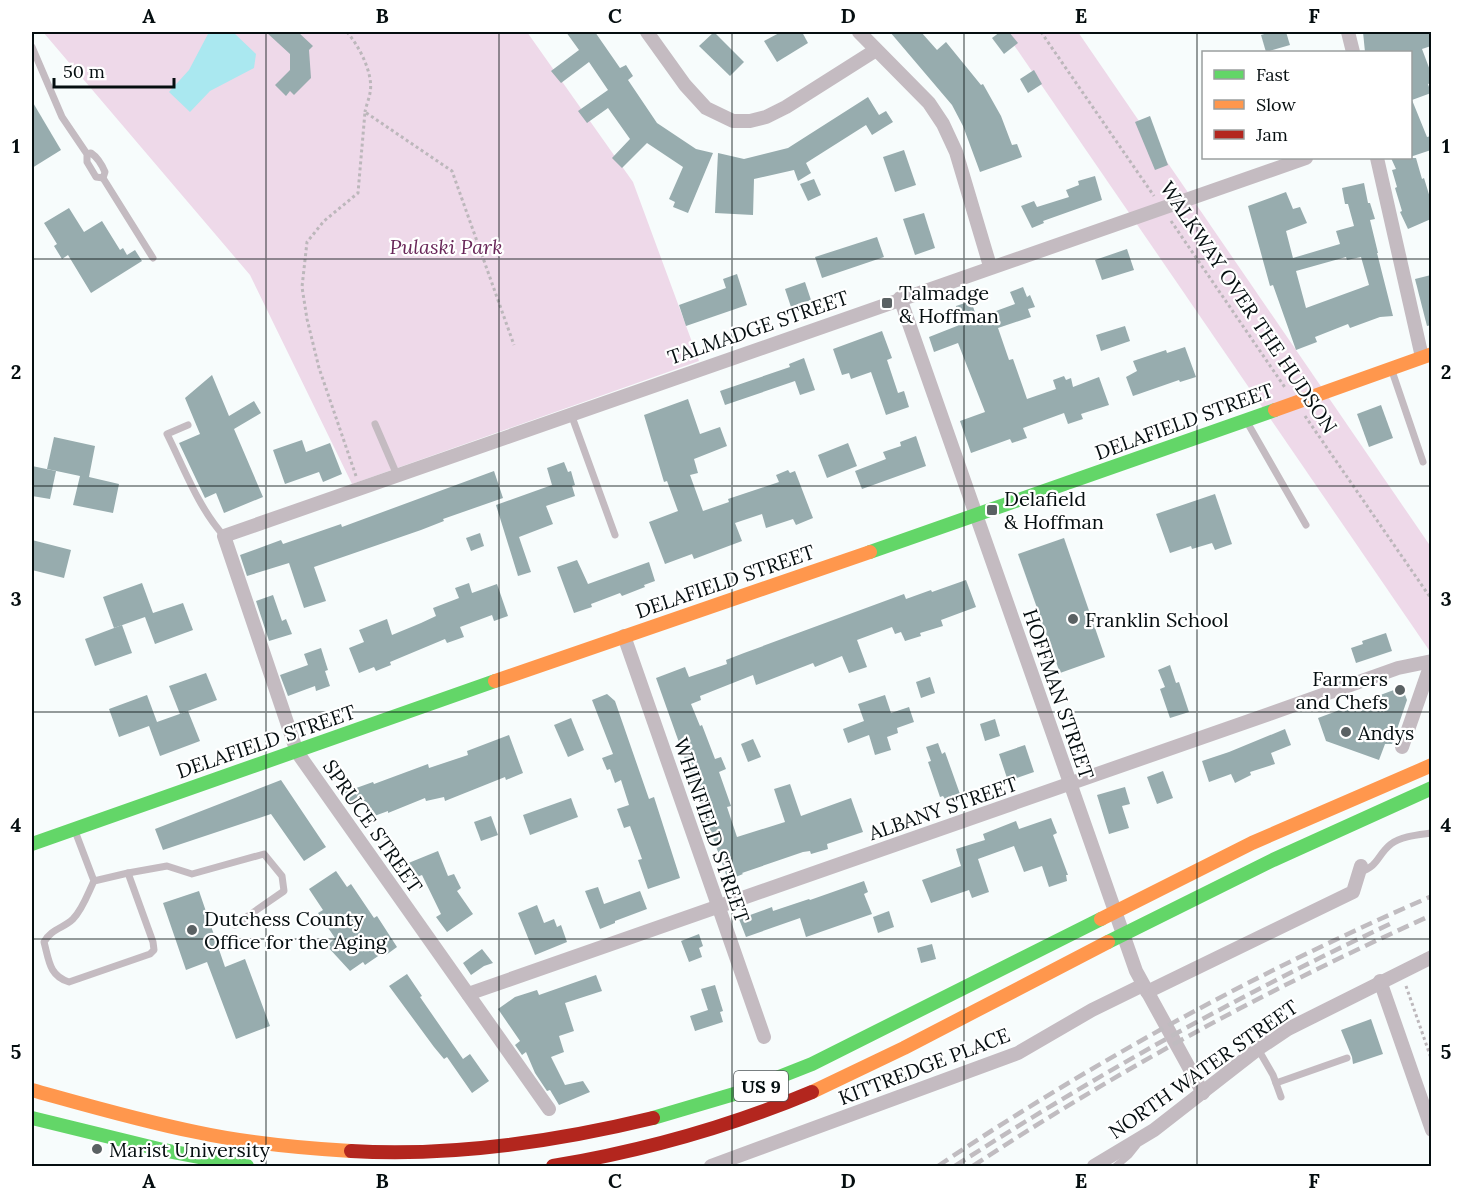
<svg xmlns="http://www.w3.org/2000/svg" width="1463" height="1198" viewBox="0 0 1463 1198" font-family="Lora,serif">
	<rect width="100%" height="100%" fill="#f7fcfc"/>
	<g fill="#eed9e9">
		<polygon points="43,32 527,32 633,182 699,361 352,484 250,275"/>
		<polygon points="1005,32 1078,32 1431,547 1431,653"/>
	</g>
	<polygon fill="#aae8f0" points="209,32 233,32 256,54 254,68 210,91 190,112 169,92 189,70"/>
	<g fill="#97acae" fill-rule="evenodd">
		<polygon points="266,32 298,32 313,46 309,50 311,78 294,95 290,91 286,96 275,85 290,70 290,54"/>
		<polygon points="566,32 595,32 620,68 626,65 633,76 628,80 657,123 696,149 713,153 688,213 673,207 675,202 669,199 683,167 647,143 622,168 612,158 630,139 608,108 587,123 578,111 608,90 589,62 561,83 551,71 579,50"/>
		<polygon points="714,32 744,62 730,76 699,46"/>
		<polygon points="781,32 802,32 808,43 777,62 764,41"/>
		<polygon points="890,32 921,32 937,50 946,42 981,85 983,84 1001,116 1012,145 1017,144 1022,157 980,172 963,126 952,105"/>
		<polygon points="1000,32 1009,32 1018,43 1004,54 992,38"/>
		<polygon points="1271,32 1286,32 1290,45 1266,52 1261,35"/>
		<polygon points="1363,32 1431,32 1431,46 1422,49 1431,73 1431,83 1428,84 1431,93 1412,100 1427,137 1431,136 1431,150 1410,157 1410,52 1365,52"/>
		<polygon points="1034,70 1042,84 1028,93 1020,79"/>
		<polygon points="868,97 879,115 886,111 893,122 872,135 866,125 806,163 811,173 798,181 794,170 754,179 753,215 715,213 718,153 744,159 788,148"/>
		<polygon points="32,101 61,150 32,168"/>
		<polygon points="1150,116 1168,165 1155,170 1135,122"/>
		<polygon points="904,150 916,185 895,192 883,157"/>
		<polygon points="1391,158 1416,158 1422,179 1424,178 1431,201 1431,219 1408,229 1400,212 1402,211 1395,188 1397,187 1392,170 1396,169"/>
		<polygon points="1095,176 1102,200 1043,221 1044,223 1032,228 1021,206 1034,201 1037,207 1069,197 1066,190 1079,185 1078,181"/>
		<polygon points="814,179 821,195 808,201 800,184"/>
		<path d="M1364,183L1368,203H1370L1375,219L1370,220L1378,253H1377L1393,316L1380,317L1350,328L1348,324L1315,337L1317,342L1296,350L1273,285L1270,286L1248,206L1286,192L1293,209L1300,207L1307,223L1286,231L1293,258L1340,244L1336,231L1354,226L1348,204H1345L1342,188ZM1346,257L1347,260L1361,257L1369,285L1306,308L1296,271Z"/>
		<polygon points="69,208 84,232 102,221 120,250 123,248 127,255 135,250 142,261 91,293 68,255 62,259 54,246 57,244 44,223"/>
		<polygon points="924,213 935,248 915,255 903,219"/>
		<polygon points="877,237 884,257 822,278 815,257"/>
		<polygon points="1127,249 1134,270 1102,280 1095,260"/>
		<polygon points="737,274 747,305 686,326 679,305 726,288 723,279"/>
		<polygon points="1431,275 1431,325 1427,326 1415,279"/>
		<polygon points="805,282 811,300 791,307 785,289"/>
		<polygon points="1023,287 1027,297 1030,295 1035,307 1028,309 1031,317 998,328 1009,360 1013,359 1027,399 1056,389 1053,380 1064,376 1066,380 1071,378 1073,387 1099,377 1109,405 1081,414 1083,419 1068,424 1064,413 1023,428 1027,438 1012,443 1010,439 971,453 960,421 985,412 958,343 934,352 929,337 962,324 956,306 971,301 977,318 1015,304 1010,292"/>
		<polygon points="1125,326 1130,341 1101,351 1096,335"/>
		<polygon points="882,331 892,358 887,360 898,393 904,391 909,407 886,415 871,372 851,379 849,373 842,375 833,349"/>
		<polygon points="1185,347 1196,377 1180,382 1179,380 1133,396 1126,377 1137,371 1133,361 1166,350 1167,353"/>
		<polygon points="804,358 815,390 800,395 795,381 725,405 720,391 790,367 789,364"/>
		<polygon points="212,375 229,416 254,401 261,413 234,429 263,497 224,513 216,493 205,498 179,443 200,434 185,398"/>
		<polygon points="688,399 700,434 720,427 727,446 694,459 698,473 690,475 703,511 729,502 728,499 779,482 776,475 788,470 790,473 795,471 813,518 796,525 793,519 766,528 762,514 735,523 742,541 694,559 692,554 665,564 649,522 678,511 667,481 664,482 644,415"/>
		<polygon points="1381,405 1393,438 1369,447 1357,414"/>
		<polygon points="916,436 926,466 862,489 855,471 886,459 883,452 901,446 900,442"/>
		<polygon points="54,437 95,446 89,477 119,484 113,513 73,505 80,476 47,469"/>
		<polygon points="302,440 306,452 330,443 342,474 323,482 319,472 285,484 273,450"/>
		<polygon points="848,443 857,466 827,478 818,455"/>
		<polygon points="564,462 568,472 571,471 575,485 572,486 575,496 546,506 553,524 519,537 531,572 518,576 496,505 552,485 547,468"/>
		<polygon points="32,466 56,471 50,499 32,496"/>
		<polygon points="494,471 503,498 443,519 444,521 421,530 314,567 326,601 304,608 289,563 247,576 240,555 281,540 283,544 341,524 342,527"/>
		<polygon points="1215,494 1232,544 1215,550 1212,543 1192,549 1191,546 1170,553 1156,514"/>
		<polygon points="480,533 484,546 471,551 466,538"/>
		<polygon points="1064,538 1105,657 1060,673 1018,554"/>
		<polygon points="32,540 71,550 64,578 32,570"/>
		<polygon points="577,560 588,584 649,562 655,581 644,585 645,587 622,596 620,593 591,604 592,607 574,613 557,567"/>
		<polygon points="966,580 976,607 941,620 943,626 920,633 921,636 905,641 901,632 895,634 892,627 857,640 867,667 849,673 842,656 815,667 813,663 756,685 753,675 700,696 701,700 691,704 700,726 702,725 715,759 721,757 726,769 719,772 731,806 727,807 737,837 785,822 774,789 790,784 801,816 851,798 863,832 827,844 828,849 811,854 810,851 803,852 742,873 743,874 728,880 656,678 685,667 689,677 727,664 726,660 744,653 904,594 906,599 931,590 932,592"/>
		<polygon points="142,583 153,613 183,603 193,630 155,644 145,617 114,628 103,597"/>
		<polygon points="469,583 472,593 497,584 508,616 494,621 492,615 460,627 464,637 447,643 445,639 390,662 391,665 376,671 374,667 359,673 349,648 364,642 359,630 387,619 392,635 421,623 436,616 433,608 459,598 455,588"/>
		<polygon points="273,595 282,621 286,619 292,634 269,641 256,601"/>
		<polygon points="122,625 132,653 95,666 85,639"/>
		<polygon points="1386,633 1392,651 1356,663 1351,648 1363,644 1362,641"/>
		<polygon points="321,648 328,670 325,671 330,686 316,691 315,686 288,696 280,675 308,665 304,654"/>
		<polygon points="1170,665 1176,683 1179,682 1189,712 1170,718 1160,689 1165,687 1158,670"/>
		<polygon points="206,673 217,700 180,714 169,686"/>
		<polygon points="930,677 935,693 921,698 916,682"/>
		<polygon points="1402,687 1407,700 1392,744 1385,744 1379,760 1326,741 1318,718"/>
		<polygon points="607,694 615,701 649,799 654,797 680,878 648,889 638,860 642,859 630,826 624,828 617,809 629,805 621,780 615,783 610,769 607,770 602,758 613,754 592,700"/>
		<polygon points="147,695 157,722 188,711 200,741 160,756 149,726 119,737 109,709"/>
		<polygon points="885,695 891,713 909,707 914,722 897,728 898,733 887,737 891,750 875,755 869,735 848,743 843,729 864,721 858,704"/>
		<polygon points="571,718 584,750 568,757 554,725"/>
		<polygon points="995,719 1000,736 985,741 980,724"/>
		<polygon points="1285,729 1291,745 1271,753 1275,764 1250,772 1251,775 1235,783 1231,774 1209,782 1202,761 1229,752"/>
		<polygon points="509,735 523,773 506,780 505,777 445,801 444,797 426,801 425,798 388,813 388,811 369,818 363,802 351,806 345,792 373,782 374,784 428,764 429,768 468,755 467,751"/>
		<polygon points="753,739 761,757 748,762 741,744"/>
		<polygon points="938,743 942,754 945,752 960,794 945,799 943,796 940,797 928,762 931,761 926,747"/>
		<polygon points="1025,745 1034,772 1008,781 999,754"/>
		<polygon points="1163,771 1173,798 1157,804 1147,777"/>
		<polygon points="281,780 326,847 304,861 271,814 163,850 155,829"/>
		<polygon points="1125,787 1130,804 1122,806 1129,828 1109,834 1097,795"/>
		<polygon points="571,798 578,817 530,835 523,815"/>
		<polygon points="491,816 498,835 481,841 474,822"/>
		<polygon points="1051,818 1057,833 1053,835 1068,875 1066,875 1067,881 1049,887 1042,866 1024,872 1014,846 978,859 989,892 972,898 969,890 931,903 922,880 961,866 956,849 985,840 983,834 1016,821 1019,829"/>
		<polygon points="438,851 448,876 454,874 461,888 457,891 473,914 447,932 436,917 441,914 422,875 412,879 406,864"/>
		<polygon points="336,871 347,887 351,884 374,918 377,916 397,947 386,955 384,952 365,965 363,962 350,971 327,946 335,938 318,913 323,910 309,889"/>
		<polygon points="864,881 868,892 864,894 872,914 806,937 800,918 746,937 739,919 772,907 773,911 809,899 810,900"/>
		<polygon points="598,887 604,904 640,891 647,909 615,921 615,923 600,929 585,891"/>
		<polygon points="199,891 225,967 245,959 270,1026 236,1039 207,962 186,970 163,903"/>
		<polygon points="537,905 544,923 554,919 557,927 561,925 567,942 535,955 518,913"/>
		<polygon points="889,911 894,927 878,933 873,917"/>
		<polygon points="699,934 703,946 699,948 702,957 689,962 681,941"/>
		<polygon points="932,944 936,959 921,963 917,948"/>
		<polygon points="482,949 493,963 484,966 471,975 463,963"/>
		<polygon points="407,974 422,996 420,997 463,1059 470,1054 489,1081 472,1093 447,1057 444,1059 434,1047 389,986"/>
		<polygon points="596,975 602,991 565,1003 574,1031 559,1036 564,1052 551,1057 565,1085 583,1081 590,1092 559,1105 550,1090 547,1091 535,1073 526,1052 522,1055 515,1045 520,1041 498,1009 515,997 537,990 539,995"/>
		<polygon points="715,985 723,1011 720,1012 723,1022 695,1031 690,1016 708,1010 701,989"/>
		<polygon points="1371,1019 1383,1054 1353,1064 1352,1057 1341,1030"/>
	</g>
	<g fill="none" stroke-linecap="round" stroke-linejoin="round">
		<g stroke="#bcb7bb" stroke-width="3" stroke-dasharray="3 3" stroke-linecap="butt">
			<path d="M347,32C359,46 374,74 370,93C369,99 366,106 365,112"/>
			<polyline points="1041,32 1154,196"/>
			<polyline points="1171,221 1286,389"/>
			<polyline points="1305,416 1432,600"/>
			<polyline points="356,476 319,368 307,319 302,287 307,242 324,221 358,193 365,112 452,171 514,345"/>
			<polyline points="1406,986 1432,1061"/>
		</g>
		<g stroke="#c4bbc1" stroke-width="7">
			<path d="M32,47L62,117L87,154V162L96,177L103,178L105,172C102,165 97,157 91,153L87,154"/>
			<polyline points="103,178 153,258"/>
			<polyline points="1392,371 1423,462"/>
			<polyline points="571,414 615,535"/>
			<polyline points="1247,422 1306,525"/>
			<polyline points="375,424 397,475"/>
			<path d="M188,425L167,434C184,468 198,507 224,536"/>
			<path d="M75,831L94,881L128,873L153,942L154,950L150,954L69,982C49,976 49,960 44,942C51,929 64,928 73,919C83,909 88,893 94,881"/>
			<path d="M1360,872C1379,866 1377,855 1391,844C1402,836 1418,835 1432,833"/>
			<polyline points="128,873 167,866 192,874 264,854 282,876 284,891 235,925"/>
			<polyline points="1258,1049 1273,1075 1281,1097"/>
			<polyline points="1276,1083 1347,1058"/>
			<polyline points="1116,1166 1129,1155 1137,1145"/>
		</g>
		<g stroke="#c4bbc1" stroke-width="14">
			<polyline points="647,32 685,85 706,108 733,121 750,121 766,117 786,107 876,50"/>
			<polyline points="859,32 929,103 943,124 956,152 990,266"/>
			<polyline points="1348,32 1353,52"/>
			<polyline points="1377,158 1422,357"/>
			<polyline points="900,298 1136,971 1203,1093"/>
			<polyline points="624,636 764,1037"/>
			<polyline points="1402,747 1432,661"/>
			<polyline points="1380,981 1432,1130"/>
			<polyline points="1147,992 1353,892 1361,866"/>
			<path d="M468,994C778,884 1089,779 1398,668L1432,661"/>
			<polyline points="549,1109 297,752 224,536 1306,158"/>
			<polyline points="711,1166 1018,1053 1092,1010 1143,985"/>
			<polyline points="1094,1166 1154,1130 1258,1049 1288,1029 1432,957"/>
		</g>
		<g stroke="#63d668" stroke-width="14">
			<polyline points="870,552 1275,410"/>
			<polyline points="32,844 495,681"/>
			<polyline points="1108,942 1273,860 1432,788"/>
			<polyline points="32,1118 163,1150 247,1166"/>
			<polyline points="653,1118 741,1092 812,1064 1101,919"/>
		</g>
		<g stroke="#ff974d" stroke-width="14">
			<polyline points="1275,410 1432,354"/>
			<polyline points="495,681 870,552"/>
			<polyline points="1101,919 1252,843 1432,765"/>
			<path d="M32,1090C86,1105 141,1121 196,1132C247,1143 299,1148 351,1151"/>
			<polyline points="812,1092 904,1048 1108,942"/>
		</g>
		<g stroke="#b3261e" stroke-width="14">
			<path d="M351,1151C453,1157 554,1142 653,1118"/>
			<path d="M553,1166C642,1151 729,1127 812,1092"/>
		</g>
		<g stroke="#c0bcc0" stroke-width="4.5" stroke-dasharray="12 6" stroke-linecap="butt">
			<path d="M938,1166C1094,1061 1259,971 1432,896"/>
			<path d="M955,1166C1096,1075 1241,994 1392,923"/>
			<path d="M973,1166C1118,1070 1272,987 1432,915"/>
		</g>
	</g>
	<path fill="none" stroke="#050e10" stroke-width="1.5" stroke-opacity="0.55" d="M266,32V1166M499,32V1166M732,32V1166M964,32V1166M1197,32V1166M32,259H1432M32,486H1432M32,712H1432M32,939H1432"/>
	<g fill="#5a6163" stroke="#fff" stroke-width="2">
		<rect x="881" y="297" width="12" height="12" rx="3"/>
		<rect x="986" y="504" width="12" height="12" rx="3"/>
		<circle cx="1073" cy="619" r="6"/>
		<circle cx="1400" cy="690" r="6"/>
		<circle cx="1346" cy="732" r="6"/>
		<circle cx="192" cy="930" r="6"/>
		<circle cx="97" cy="1149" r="6"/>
	</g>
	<g text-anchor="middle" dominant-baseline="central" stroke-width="4.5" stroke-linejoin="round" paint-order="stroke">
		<rect fill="#fff" stroke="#505658" stroke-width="1.5" x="734" y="1071" width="54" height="30" rx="4.5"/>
		<g font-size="18" font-weight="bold" fill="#050e10">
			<text x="761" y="1086">US 9</text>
		</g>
		<g font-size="20" font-style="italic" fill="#692759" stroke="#fff">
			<text x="446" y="246">Pulaski Park</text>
		</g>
		<g font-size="20" fill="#050e10" stroke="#fff" text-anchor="start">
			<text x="899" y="292">Talmadge<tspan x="899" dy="23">&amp; Hoffman</tspan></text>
			<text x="1004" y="498">Delafield<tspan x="1004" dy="23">&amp; Hoffman</tspan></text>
			<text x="1085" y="619">Franklin School</text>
			<text x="1388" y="678" text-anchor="end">Farmers<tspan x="1388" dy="23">and Chefs</tspan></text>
			<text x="1358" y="732">Andys</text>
			<text x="204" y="918">Dutchess County<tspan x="204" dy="23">Office for the Aging</tspan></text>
			<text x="109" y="1149">Marist University</text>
		</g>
		<g font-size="20" fill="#050e10" stroke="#fff">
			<text transform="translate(1249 307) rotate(56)">WALKWAY OVER THE HUDSON</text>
			<text transform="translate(758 327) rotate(-19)">TALMADGE STREET</text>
			<text transform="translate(1184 421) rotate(-20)">DELAFIELD STREET</text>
			<text transform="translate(725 581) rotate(-19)">DELAFIELD STREET</text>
			<text transform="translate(1059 694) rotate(71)">HOFFMAN STREET</text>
			<text transform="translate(266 741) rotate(-19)">DELAFIELD STREET</text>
			<text transform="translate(943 808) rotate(-19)">ALBANY STREET</text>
			<text transform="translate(373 826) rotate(55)">SPRUCE STREET</text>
			<text transform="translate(712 830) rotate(71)">WHINFIELD STREET</text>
			<text transform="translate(924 1066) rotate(-21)">KITTREDGE PLACE</text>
			<text transform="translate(1203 1069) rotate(-35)">NORTH WATER STREET</text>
		</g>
	</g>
	<rect width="1463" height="1198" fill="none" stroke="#ffffff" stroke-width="66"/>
	<rect x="1202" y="51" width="210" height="108" fill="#ffffff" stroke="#9b9f9f" stroke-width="1.5"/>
	<rect x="1214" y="70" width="30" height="9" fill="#63d668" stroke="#9b9f9f" stroke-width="1.5"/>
	<text x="1256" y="81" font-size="18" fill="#050e10">Fast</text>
	<rect x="1214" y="100" width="30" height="9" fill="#ff974d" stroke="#9b9f9f" stroke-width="1.5"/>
	<text x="1256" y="111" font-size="18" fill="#050e10">Slow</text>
	<rect x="1214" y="130" width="30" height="9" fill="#b3261e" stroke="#9b9f9f" stroke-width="1.5"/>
	<text x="1256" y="141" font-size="18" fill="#050e10">Jam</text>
	<path d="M54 78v9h120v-9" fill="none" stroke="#050e10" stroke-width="3"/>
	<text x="63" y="78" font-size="18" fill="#050e10" stroke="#ffffff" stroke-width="4.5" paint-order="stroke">50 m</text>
	<rect x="33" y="33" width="1397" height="1132" fill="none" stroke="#050e10" stroke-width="2"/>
	<g font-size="20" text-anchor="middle" font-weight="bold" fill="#050e10">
		<text x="149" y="23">A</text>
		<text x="382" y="23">B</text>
		<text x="615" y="23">C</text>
		<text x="848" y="23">D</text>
		<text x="1081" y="23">E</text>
		<text x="1314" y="23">F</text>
		<text x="16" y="153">1</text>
		<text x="1446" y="153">1</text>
		<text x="16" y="379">2</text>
		<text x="1446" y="379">2</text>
		<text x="16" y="606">3</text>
		<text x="1446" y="606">3</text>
		<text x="16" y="832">4</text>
		<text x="1446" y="832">4</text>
		<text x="16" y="1059">5</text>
		<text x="1446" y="1059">5</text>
		<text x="149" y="1188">A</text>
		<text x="382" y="1188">B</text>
		<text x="615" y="1188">C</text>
		<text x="848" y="1188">D</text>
		<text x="1081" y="1188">E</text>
		<text x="1314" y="1188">F</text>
	</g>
</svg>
